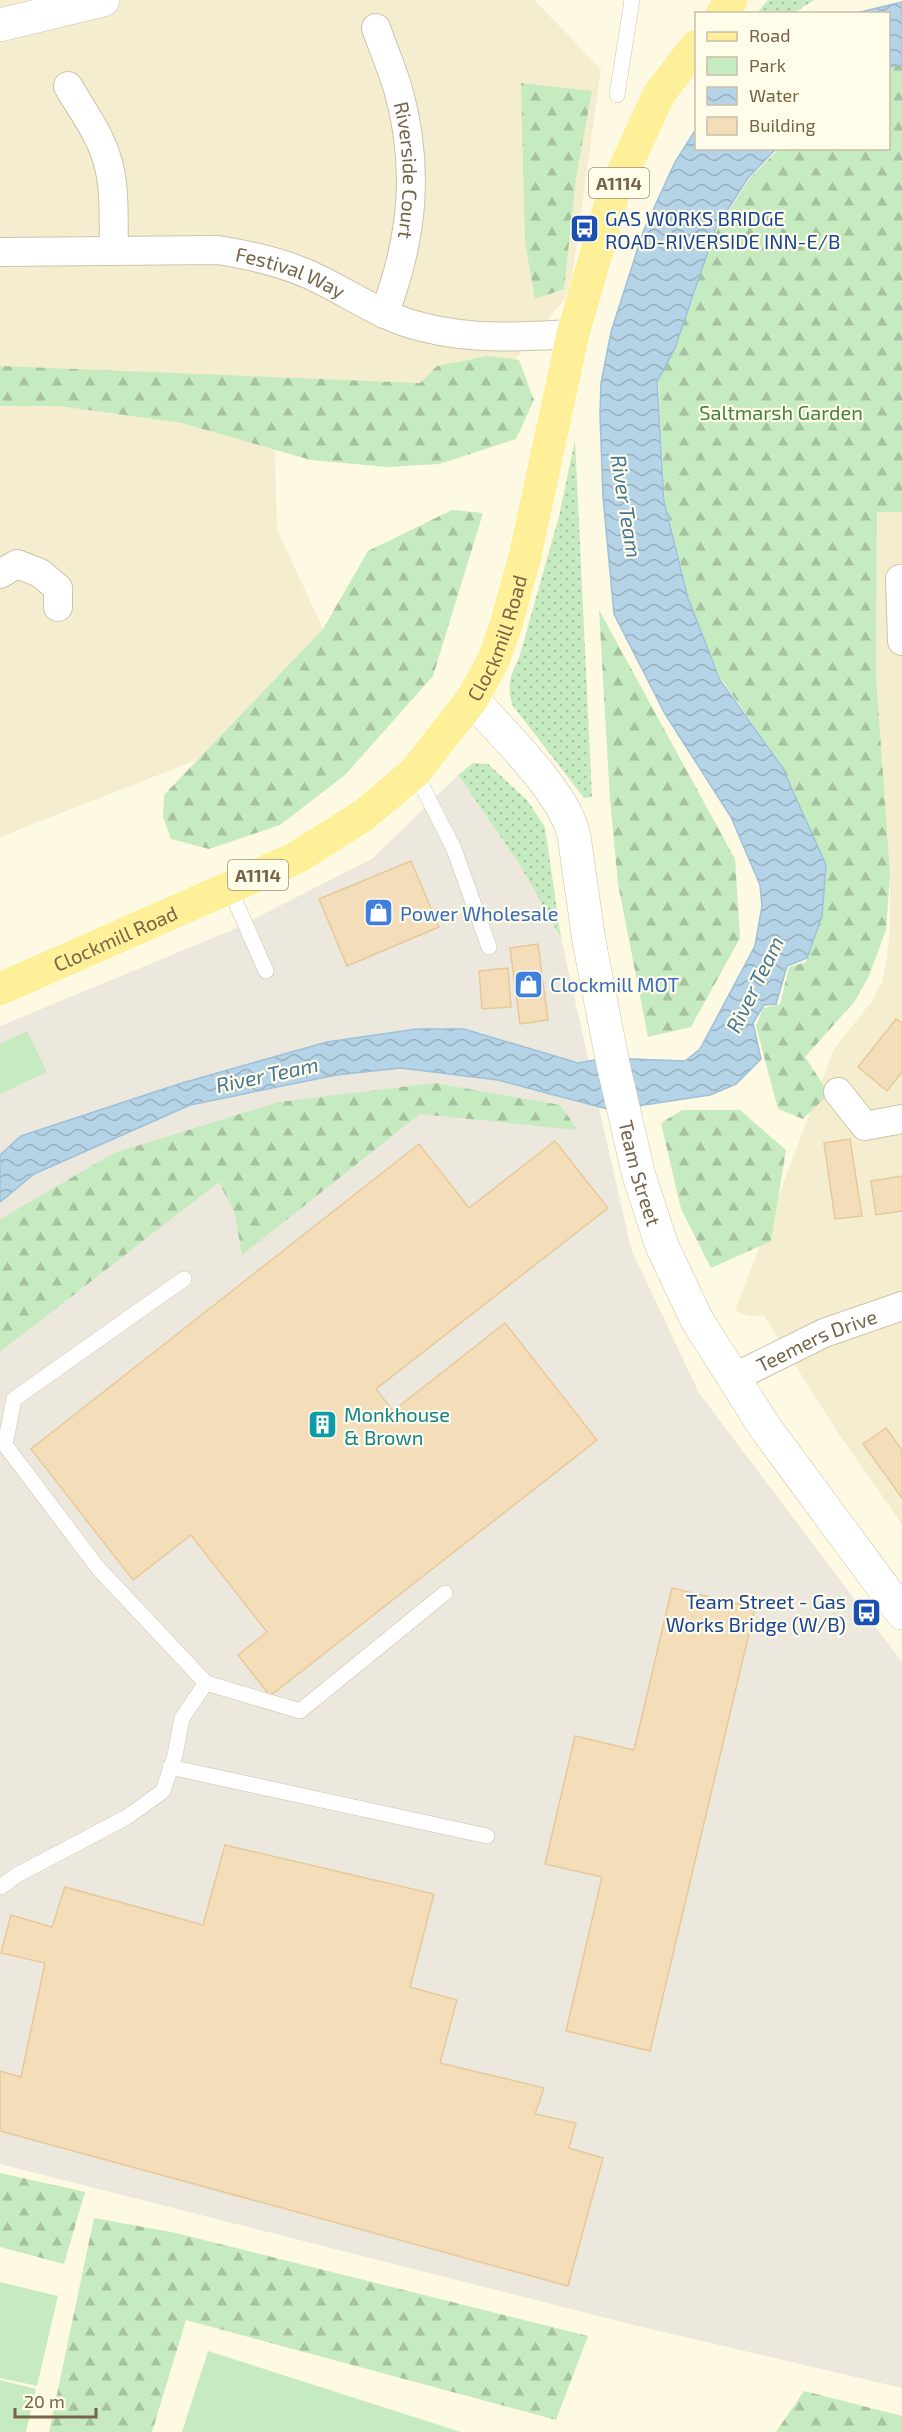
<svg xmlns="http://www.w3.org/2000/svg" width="902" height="2432" viewBox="0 0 902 2432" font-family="'Exo 2',sans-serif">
	<defs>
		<pattern id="grass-dots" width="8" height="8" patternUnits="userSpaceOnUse" patternTransform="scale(1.5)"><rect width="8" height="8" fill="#c7ebc0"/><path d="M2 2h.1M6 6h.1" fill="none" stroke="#a6c29e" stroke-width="1.8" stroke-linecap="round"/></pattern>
		<pattern id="forest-firs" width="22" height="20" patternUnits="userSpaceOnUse" patternTransform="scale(1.5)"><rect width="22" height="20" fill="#c7ebc0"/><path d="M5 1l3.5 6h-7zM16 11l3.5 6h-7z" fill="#a6c29e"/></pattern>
		<pattern id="water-waves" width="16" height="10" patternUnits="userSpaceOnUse" patternTransform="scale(1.5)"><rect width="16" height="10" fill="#b6d4e7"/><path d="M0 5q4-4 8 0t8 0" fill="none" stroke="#99b0bd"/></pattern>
	</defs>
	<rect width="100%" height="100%" fill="#fdf9e2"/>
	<g fill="#f5edd0">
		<polygon points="0,0 534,0 601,69 570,292 489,392 420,383 273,378 277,529 323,629 199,759 0,837"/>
		<polygon points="877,512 902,512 902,1524 840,1436 764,1316 749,1316 735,1311 834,1049 872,1001 882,982 887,958 890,927 890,874 876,675"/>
	</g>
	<polygon fill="#ece8dd" points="458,775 520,865 561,938 631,1249 699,1393 902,1662 902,2388 634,2325 0,2164 0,1026 230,931 372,859"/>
	<g fill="url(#grass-dots)">
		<polygon points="768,0 814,0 794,13 757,13"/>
		<path d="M575,440L592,797L584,798L513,706C506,686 510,676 519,658L559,516Z"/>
		<polygon points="473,763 488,764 527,800 545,827 561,938 520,865 458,775"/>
	</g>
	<g fill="url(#forest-firs)">
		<polygon points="902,65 902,512 877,512 876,675 890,874 886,930 869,976 855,1001 805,1057 829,1094 803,1119 778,1109 756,1026 763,1008 780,1004 789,967 806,962 822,917 826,864 782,766 720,677 690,602 665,501 658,381 674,348 695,293 702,264 719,226 750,178 779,149 888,148 889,67"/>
		<polygon points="521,83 592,91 576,177 564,289 535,299 525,242"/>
		<polygon points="488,356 519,360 534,400 516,439 439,464 387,467 311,460 182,423 59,406 0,406 0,366 420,383 437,366"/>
		<polygon points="452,510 483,513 433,676 345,775 280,825 209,849 171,839 163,817 164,795 323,629 368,551"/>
		<polygon points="599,610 735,859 740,938 691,1027 648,1037 618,884 610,800"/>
		<polygon points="434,1083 560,1105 578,1130 420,1114 242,1255 235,1214 219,1182 0,1352 0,1220 2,1218 114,1153 279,1102"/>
		<polygon points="682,1110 740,1110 786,1150 771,1241 711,1268 681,1209 661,1123"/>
		<polygon points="0,2173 85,2192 64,2264 0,2247"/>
		<polygon points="94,2218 176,2233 588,2336 556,2420 186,2320 152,2432 49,2432"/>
		<polygon points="804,2391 902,2416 902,2432 776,2432"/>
	</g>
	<g fill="#c7ebc0">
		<polygon points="27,1031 47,1072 0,1094 0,1044"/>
		<polygon points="0,2282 58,2296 37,2386 0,2378"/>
		<polygon points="208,2351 461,2432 182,2432"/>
		<polygon points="0,2380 36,2389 26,2432 0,2432"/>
	</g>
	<g fill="url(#water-waves)" stroke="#9cc1d9" stroke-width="1.5">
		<polygon points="902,2 902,65 889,67 888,14 856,13"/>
		<polygon points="696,129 696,148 776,149 748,178 716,228 675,348 657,382 664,501 688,598 720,680 782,767 826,865 822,916 807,958 787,966 776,1004 764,1005 753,1023 761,1059 736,1084 710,1095 611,1110 498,1080 401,1068 336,1075 190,1105 34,1174 0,1202 0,1155 21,1136 182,1083 327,1042 417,1029 464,1029 578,1063 606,1058 685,1061 700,1049 755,946 762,906 760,885 731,817 665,714 614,614 603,497 600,414 601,383 611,332 643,232 675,162"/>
	</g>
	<g fill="#f3deb9" stroke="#e7c999" stroke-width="1.5">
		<polygon points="411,861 439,927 347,966 319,899"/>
		<polygon points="538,944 548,1020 520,1024 510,948"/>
		<polygon points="508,968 511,1007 482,1009 479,971"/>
		<polygon points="896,1019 902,1023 902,1072 887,1091 858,1067"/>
		<polygon points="850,1139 862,1216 835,1219 824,1143"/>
		<polygon points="555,1141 608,1208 376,1389 393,1411 505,1323 597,1440 270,1696 238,1655 267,1632 191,1535 133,1580 31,1449 419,1144 469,1208"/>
		<polygon points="902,1176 902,1211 876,1215 871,1181"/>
		<polygon points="886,1428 902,1450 902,1498 863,1444"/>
		<polygon points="672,1588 755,1608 650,2051 566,2031 602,1877 545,1864 575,1736 634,1750"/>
		<polygon points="225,1845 434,1894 410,1987 457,2000 440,2063 544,2088 535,2114 576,2123 569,2148 603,2158 568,2286 0,2131 0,2071 21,2077 45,1963 1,1953 11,1915 52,1927 65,1887 203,1925"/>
	</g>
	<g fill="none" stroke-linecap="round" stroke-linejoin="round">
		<defs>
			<g id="service">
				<polyline points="617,95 632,0"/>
				<polyline points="415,772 454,849 489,947"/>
				<polyline points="229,887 266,971"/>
				<polyline points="184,1279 14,1399 5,1445 98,1568 206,1683"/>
				<polyline points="170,1767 487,1836"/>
				<polyline points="0,1887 17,1875 127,1817 163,1791 175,1755 182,1718 206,1683 300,1711 445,1593"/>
			</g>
			<g id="minor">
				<path id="s1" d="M376,28C383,48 392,69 398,89C420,167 413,239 384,314"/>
				<path d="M68,86C81,109 98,131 106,156C116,185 113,220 114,250"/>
				<path id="s2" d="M0,252L218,250C249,255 281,262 310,275C348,292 382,318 422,327C472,340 522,337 573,334"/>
				<polyline points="0,574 17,564 40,573 58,588 58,607"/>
				<polyline points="902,579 900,579 902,641"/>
				<polyline points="838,1092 865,1126 902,1119"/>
				<path id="s3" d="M733,1378L824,1333L902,1306"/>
			</g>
			<g id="tertiary">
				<polyline points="0,25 103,0"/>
				<path id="s4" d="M472,699C502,733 566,794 574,836L589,941L613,1064L639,1176L662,1246L697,1320L764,1426L902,1613"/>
			</g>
			<g id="primary">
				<polyline points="722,14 731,0"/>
				<path id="s5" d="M0,989L296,858L364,815L415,772L472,699L493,661L506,625L525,556L573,334L614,192L659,94L696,46"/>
			</g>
		</defs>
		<use href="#service" stroke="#cfc2a9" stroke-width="16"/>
		<use href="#minor" stroke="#cfc2a9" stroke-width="30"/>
		<use href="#tertiary" stroke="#cfc2a9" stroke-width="34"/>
		<use href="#primary" stroke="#fff" stroke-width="34"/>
		<use href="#service" stroke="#fff" stroke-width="15"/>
		<use href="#minor" stroke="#fff" stroke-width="28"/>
		<use href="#tertiary" stroke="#fff" stroke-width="33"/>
		<use href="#primary" stroke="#fef098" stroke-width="33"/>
	</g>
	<defs>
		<symbol id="bus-square" viewBox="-11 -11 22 22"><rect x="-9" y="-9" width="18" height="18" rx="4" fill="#1a4fb4" stroke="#fffce9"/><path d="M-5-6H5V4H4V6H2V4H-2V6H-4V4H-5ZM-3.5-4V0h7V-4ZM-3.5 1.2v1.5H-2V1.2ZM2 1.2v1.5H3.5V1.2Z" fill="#fff"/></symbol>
		<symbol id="shop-square" viewBox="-11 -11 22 22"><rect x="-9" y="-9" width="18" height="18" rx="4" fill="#3f7fe0" stroke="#fffce9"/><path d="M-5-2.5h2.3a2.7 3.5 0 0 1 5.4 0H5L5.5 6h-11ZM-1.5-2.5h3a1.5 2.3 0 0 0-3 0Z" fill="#fff"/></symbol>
		<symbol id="building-square" viewBox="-11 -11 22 22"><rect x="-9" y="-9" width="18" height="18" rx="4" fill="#0f9aa8" stroke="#fffce9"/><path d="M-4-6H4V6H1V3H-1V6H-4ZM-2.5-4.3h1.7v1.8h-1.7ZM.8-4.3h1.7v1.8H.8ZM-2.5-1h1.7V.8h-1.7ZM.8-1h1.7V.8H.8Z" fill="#fff"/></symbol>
	</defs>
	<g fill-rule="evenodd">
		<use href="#bus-square" x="568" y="212" width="33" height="33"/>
		<use href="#shop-square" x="362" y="896" width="33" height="33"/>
		<use href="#shop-square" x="512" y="968" width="33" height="33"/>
		<use href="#building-square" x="306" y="1408" width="33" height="33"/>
		<use href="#bus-square" x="850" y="1596" width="33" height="33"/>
	</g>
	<g text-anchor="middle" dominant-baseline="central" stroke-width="4.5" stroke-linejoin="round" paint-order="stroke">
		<g fill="#fffce9" stroke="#9f9178" stroke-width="1.5">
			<rect x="589" y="168" width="60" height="30" rx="4.5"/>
			<rect x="228" y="860" width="60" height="30" rx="4.5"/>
		</g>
		<g font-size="18" font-weight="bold" fill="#766348">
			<text x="619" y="183">A1114</text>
			<text x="258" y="875">A1114</text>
		</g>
		<g font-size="20" fill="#766348" stroke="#fffce9">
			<text stroke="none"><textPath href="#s1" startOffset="147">Riverside Court</textPath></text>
			<text stroke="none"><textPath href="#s2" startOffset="294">Festival Way</textPath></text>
			<text stroke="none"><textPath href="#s5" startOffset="630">Clockmill Road</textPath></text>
			<text stroke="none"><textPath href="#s5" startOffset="126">Clockmill Road</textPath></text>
			<text stroke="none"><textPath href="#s4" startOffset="516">Team Street</textPath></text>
			<text stroke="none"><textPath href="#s3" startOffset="92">Teemers Drive</textPath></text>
		</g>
		<g font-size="20" fill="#164399" stroke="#fffce9" text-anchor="start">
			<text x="605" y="218">GAS WORKS BRIDGE<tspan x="605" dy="23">ROAD-RIVERSIDE INN-E/B</tspan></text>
			<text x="846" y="1601" text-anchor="end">Team Street - Gas<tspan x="846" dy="23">Works Bridge (W/B)</tspan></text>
		</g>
		<g font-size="20" fill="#458241" stroke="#fffce9">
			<text x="781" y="412">Saltmarsh Garden</text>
		</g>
		<g font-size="20" fill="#366cbe" stroke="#fffce9" text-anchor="start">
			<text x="400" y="913">Power Wholesale</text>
			<text x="550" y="984">Clockmill MOT</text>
		</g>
		<g font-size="20" fill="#0d838f" stroke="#fffce9" text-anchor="start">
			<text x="344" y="1414">Monkhouse<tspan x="344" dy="23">&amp; Brown</tspan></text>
		</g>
		<g font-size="21" font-style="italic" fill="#467798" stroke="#fffce9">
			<text transform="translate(627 506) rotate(81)">River Team</text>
			<text transform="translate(754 984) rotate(-64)">River Team</text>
			<text transform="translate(267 1074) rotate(-12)">River Team</text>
		</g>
	</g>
	<rect x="695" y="12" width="195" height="138" fill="#fffce9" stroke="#c8bfa9" stroke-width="1.5"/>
	<rect x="707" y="32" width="30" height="9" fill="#fef098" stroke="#c8bfa9" stroke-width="1.5"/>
	<text x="749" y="42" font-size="18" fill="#766348">Road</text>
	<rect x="707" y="57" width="30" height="18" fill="#c7ebc0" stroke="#c8bfa9" stroke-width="1.5"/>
	<text x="749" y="72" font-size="18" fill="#766348">Park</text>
	<rect x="707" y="87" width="30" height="18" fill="url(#water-waves)" stroke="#c8bfa9" stroke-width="1.5"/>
	<text x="749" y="102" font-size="18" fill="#766348">Water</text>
	<rect x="707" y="117" width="30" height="18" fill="#f3deb9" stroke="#c8bfa9" stroke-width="1.5"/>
	<text x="749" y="132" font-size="18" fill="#766348">Building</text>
	<path d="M15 2408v9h81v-9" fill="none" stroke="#766348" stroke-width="3"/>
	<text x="24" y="2408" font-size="18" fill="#766348" stroke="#fffce9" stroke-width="4.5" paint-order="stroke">20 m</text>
</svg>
